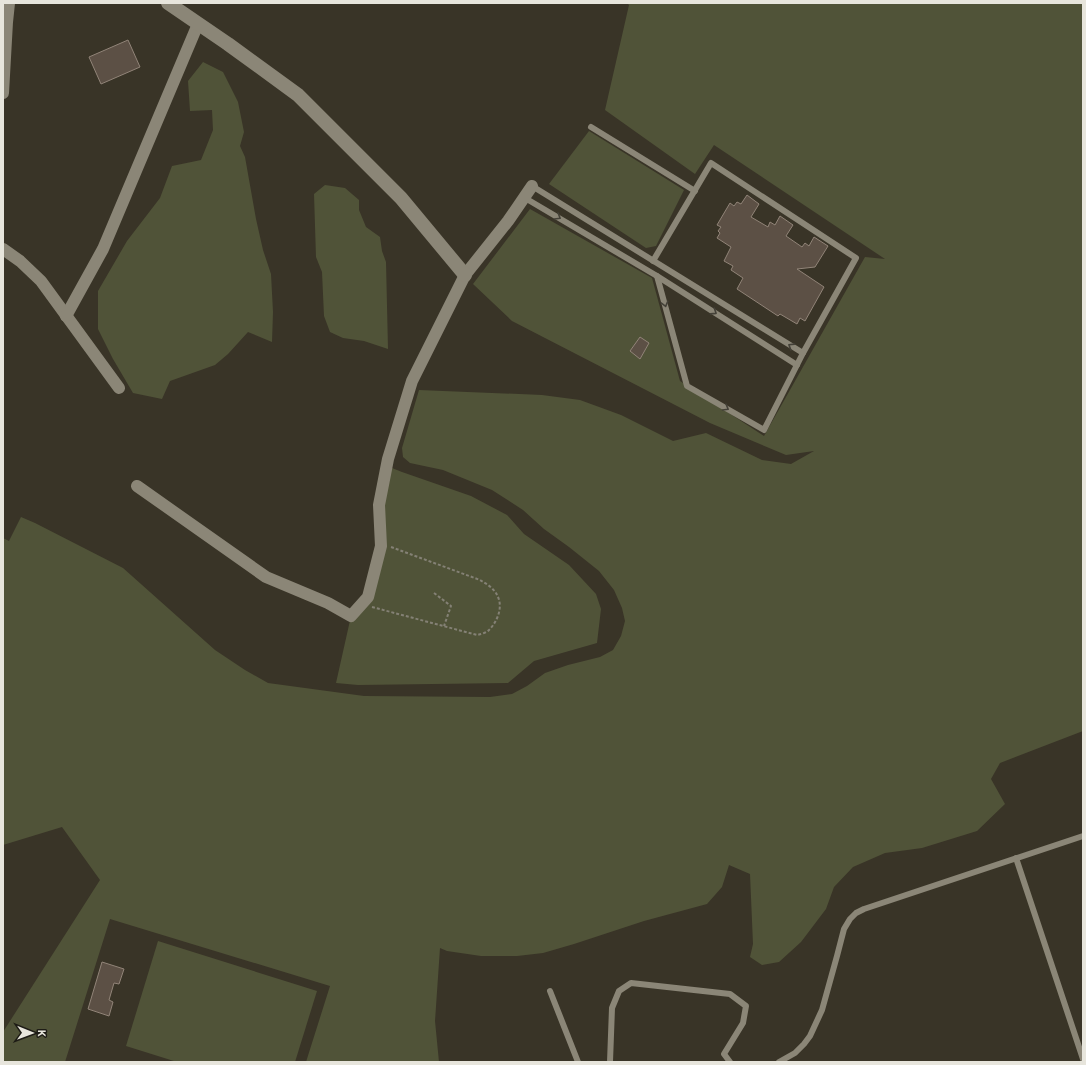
<svg xmlns="http://www.w3.org/2000/svg" width="1086" height="1065" viewBox="0 0 1086 1065" font-family="Barlow,sans-serif">
	<rect width="100%" height="100%" fill="#393427"/>
	<g fill="#505338">
		<polygon points="627,3 1083,3 1083,731 1000,763 991,779 1005,804 977,831 922,848 885,853 853,867 834,887 826,909 801,942 779,962 762,965 750,957 753,944 750,874 729,865 722,887 707,904 644,921 574,944 543,953 517,956 481,956 447,951 440,948 435,1021 439,1062 306,1062 330,986 110,919 65,1062 3,1062 3,1032 100,880 62,827 3,845 3,538 9,541 21,517 35,523 123,568 215,650 245,670 268,683 364,696 490,697 512,694 527,686 545,673 568,665 600,657 613,650 621,636 625,621 622,608 614,590 599,571 569,547 544,529 523,510 492,490 443,470 410,463 403,457 402,448 419,390 542,395 580,400 621,415 673,441 706,433 762,460 791,464 814,451 786,455 710,423 512,321 473,284 530,209 652,278 680,381 764,436 865,257 885,259 714,145 695,174 605,110 629,5"/>
		<polygon points="203,62 223,72 238,102 244,132 240,146 245,157 256,219 263,250 271,274 273,312 272,342 248,332 228,354 215,365 170,381 162,399 133,393 113,359 98,329 98,291 127,241 160,198 172,166 201,160 213,130 212,110 190,111 188,81"/>
		<polygon points="589,131 684,190 656,246 646,248 549,184"/>
		<polygon points="325,185 345,188 359,200 359,210 366,227 380,237 382,251 386,262 388,349 364,341 343,338 330,332 324,316 322,272 316,257 314,194"/>
		<polygon points="387,466 402,472 471,496 507,515 524,534 569,565 596,594 601,609 597,643 534,661 508,683 358,685 336,683 351,616 368,597"/>
		<polygon points="158,941 317,991 295,1062 177,1062 126,1046"/>
	</g>
	<g fill="#5c5045" stroke="#918478">
		<polygon points="128,40 140,67 101,84 89,57"/>
		<polygon points="747,195 759,204 751,217 768,227 770,222 775,225 780,216 793,225 786,236 802,247 805,243 809,246 814,237 828,246 815,267 797,269 824,287 805,321 800,318 797,324 780,314 778,316 737,289 743,278 731,270 733,266 724,261 731,247 717,238 720,233 718,231 721,227 717,225 730,203 734,206 737,202 741,204"/>
		<polygon points="640,337 649,343 640,359 630,351"/>
		<polygon points="102,962 124,969 119,984 114,983 109,1000 113,1002 109,1016 88,1009"/>
	</g>
	<g fill="none" stroke-linecap="round" stroke-linejoin="round">
		<g stroke="#848175" stroke-width="2" stroke-dasharray="3 2" stroke-linecap="butt">
			<polyline points="434,593 451,606 444,626"/>
			<path d="M372,607L477,635C481,634 486,633 489,630C497,622 503,608 498,597C495,589 487,584 480,580L391,547"/>
		</g>
		<g stroke="#8b8677" stroke-width="6">
			<polyline points="591,127 695,191"/>
			<polyline points="525,198 657,276 687,386 764,430 803,353 532,186"/>
			<polyline points="653,261 711,163 856,258 803,353"/>
			<polyline points="657,276 797,365"/>
			<polyline points="1016,858 1083,1059"/>
			<polyline points="550,991 578,1062"/>
			<polyline points="610,1062 612,1008 619,991 631,983 730,994 746,1006 743,1023 724,1054 730,1062"/>
			<polyline points="779,1062 795,1053 804,1044 810,1036 822,1010 837,956 844,929 850,919 856,913 864,909 1083,836"/>
		</g>
		<g stroke="#8b8677" stroke-width="12">
			<polyline points="3,93 7,22 9,3"/>
			<polyline points="3,249 20,261 41,281 119,388"/>
			<polyline points="66,316 103,249 198,24"/>
			<polyline points="137,486 266,577 328,603 351,616 368,597 381,546 379,505 388,459 412,381 465,275 508,221 532,186"/>
		</g>
		<polyline stroke="#8b8677" stroke-width="14" points="168,3 228,44 298,95 401,198 465,275"/>
	</g>
	<defs><path id="oneway-chevron" d="M-2-3.5L2.5 0L-2 3.5" fill="none" stroke-width="1.6" stroke-linecap="round" stroke-linejoin="round"/></defs>
	<g stroke="#444138">
		<use href="#oneway-chevron" transform="translate(558 217) rotate(31)"/>
		<use href="#oneway-chevron" transform="translate(665 304) rotate(75)"/>
		<use href="#oneway-chevron" transform="translate(714 312) rotate(33)"/>
		<use href="#oneway-chevron" transform="translate(791 346) rotate(-148)"/>
		<use href="#oneway-chevron" transform="translate(726 408) rotate(30)"/>
	</g>
	<rect width="1086" height="1065" fill="none" stroke="#e7e5dc" stroke-width="8"/>
	<g transform="translate(32 1033) rotate(91)" stroke="#1e1c16" stroke-width="3" paint-order="stroke">
	<path d="M0-3L7 15L0 10L-7 15Z" fill="#e7e5dc"/>
	<text y="-6" font-size="11" font-weight="bold" text-anchor="middle" fill="#e7e5dc">K</text>
	</g>
</svg>
